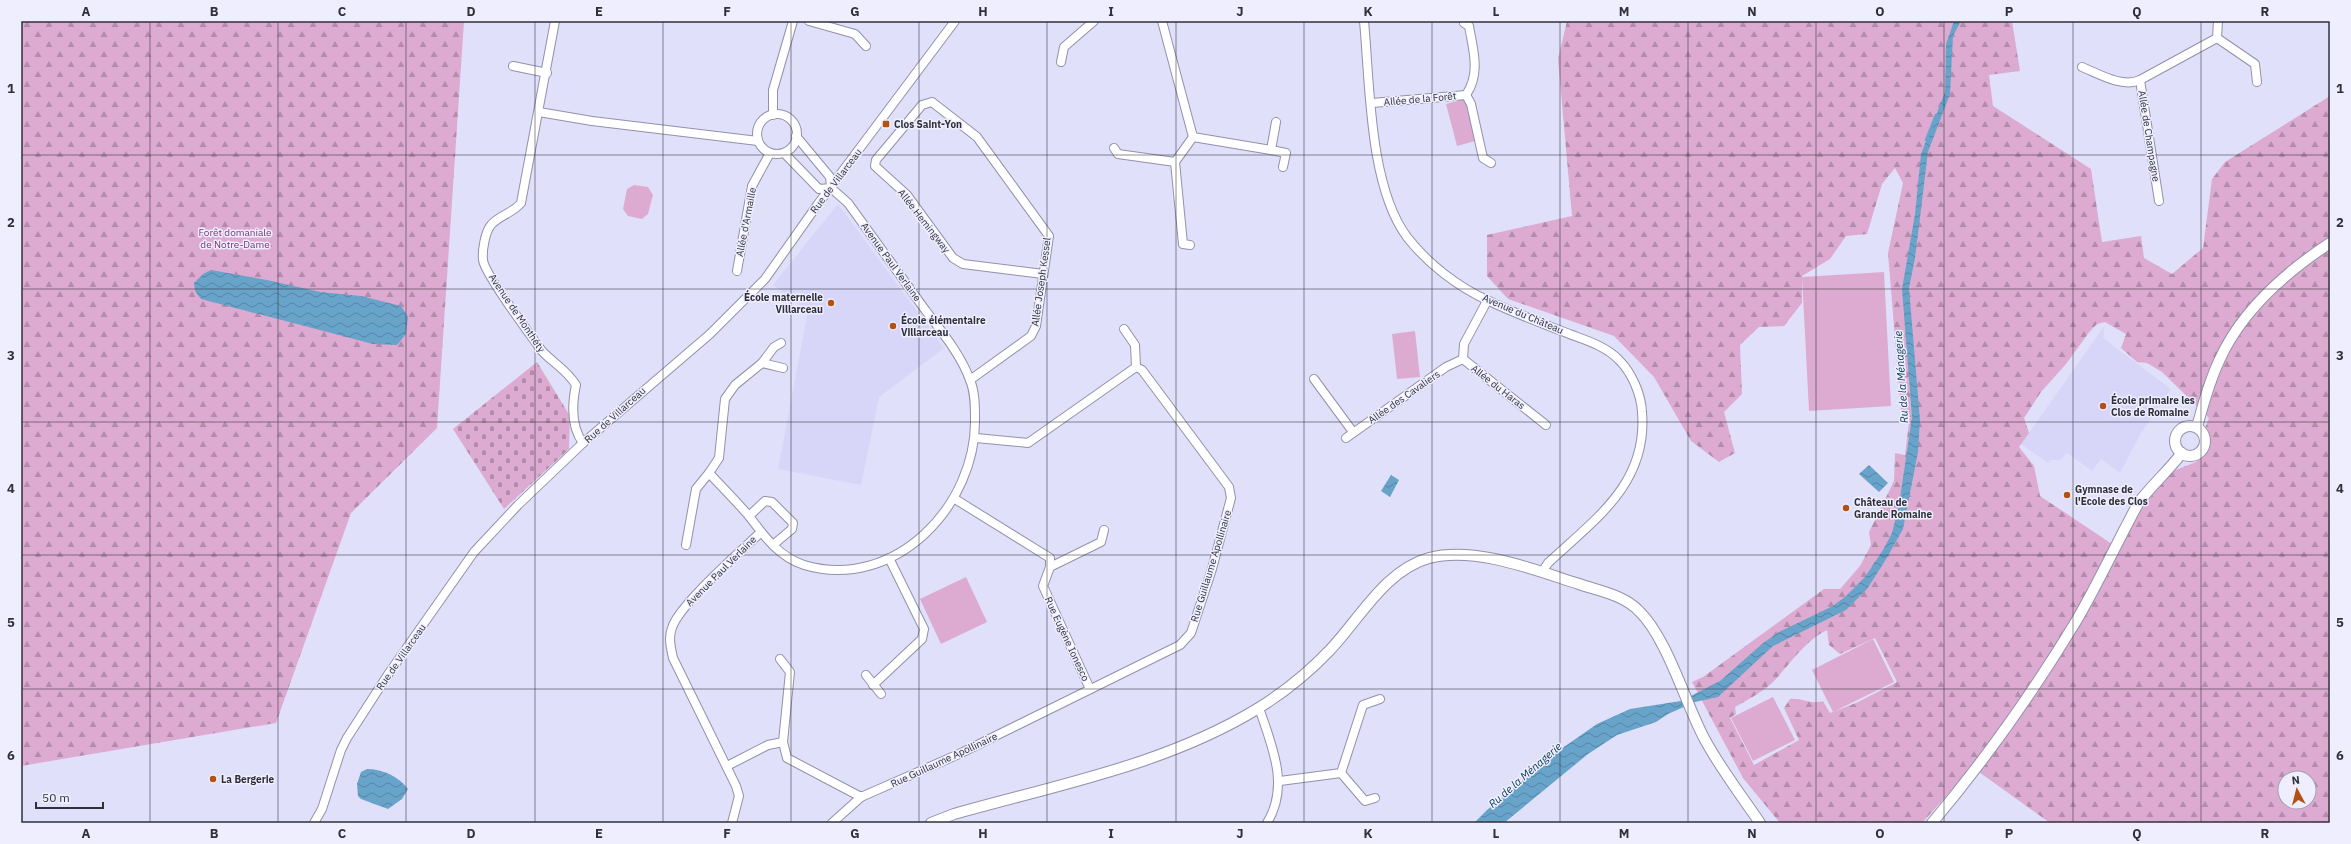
<svg xmlns="http://www.w3.org/2000/svg" width="2351" height="844" viewBox="0 0 2351 844" font-family="'IBM Plex Sans',sans-serif">
	<defs>
		<pattern id="forest-firs" width="22" height="20" patternUnits="userSpaceOnUse"><rect width="22" height="20" fill="#ddabd1"/><path d="M5 1l3.5 6h-7zM16 11l3.5 6h-7z" fill="#b48cab"/></pattern>
		<pattern id="cemetery-stones" width="16" height="16" patternUnits="userSpaceOnUse"><rect width="16" height="16" fill="#ddabd1"/><path d="M2 7V4a2 2 0 0 1 4 0v3zM10 15v-3a2 2 0 0 1 4 0v3z" fill="#b48cab"/></pattern>
		<pattern id="water-waves" width="16" height="10" patternUnits="userSpaceOnUse"><rect width="16" height="10" fill="#68a3ca"/><path d="M0 5q4-4 8 0t8 0" fill="none" stroke="#5685a5"/></pattern>
	</defs>
	<rect width="100%" height="100%" fill="#e0e0fb"/>
	<g fill="#d7d6f8">
		<polygon points="838,204 944,348 879,397 861,485 778,469 808,311 773,285"/>
		<polygon points="2105,325 2103,338 2171,389 2141,433 2120,473 2101,459 2092,471 2067,453 2060,460 2050,460 2048,463 2021,444"/>
	</g>
	<g fill="url(#forest-firs)" fill-rule="evenodd">
		<polygon points="21,21 464,21 437,428 351,513 276,723 21,766"/>
		<path d="M1567,21H2012L2020,71L1989,75L1993,106L2091,169L2102,242L2141,236L2144,258L2172,274L2203,248L2212,179L2225,162L2330,96V823H2050L1972,767L1922,823H1780L1743,778L1692,682L1703,677L1824,589H1840L1860,566L1871,545L1869,532L1894,481L1895,453L1905,455L1910,414L1901,412L1888,253L1903,183L1895,168L1882,184L1867,234L1846,236L1830,259L1802,276V303L1784,326L1759,327L1740,345L1742,394L1724,412L1735,453L1719,462L1691,441L1654,377L1614,336L1508,299L1487,276V235L1572,216L1558,59ZM2105,322L2126,334L2121,348L2137,362L2147,363L2162,372L2209,418L2203,433L2210,445L2196,462L2173,471L2152,495L2128,529L2122,546L2118,548L2040,496L2034,466L2019,447L2029,433L2024,418L2041,392L2066,364L2090,331L2097,324ZM1827,630L1829,645L1840,654L1875,638L1897,682L1856,703L1830,713L1823,701C1810,705 1801,697 1790,699L1784,708L1799,740L1754,765L1730,718L1736,714L1735,707C1749,699 1765,691 1776,679C1792,661 1806,640 1827,630ZM2285,778H2309V802H2285Z"/>
	</g>
	<polygon fill="url(#cemetery-stones)" points="537,362 570,416 569,449 504,509 453,429"/>
	<g fill="#ddabd1">
		<polygon points="1465,99 1475,141 1457,146 1446,104"/>
		<polygon points="634,185 648,187 653,195 648,214 642,219 628,216 623,209 627,189"/>
		<polygon points="1884,272 1891,406 1809,411 1802,277"/>
		<polygon points="1415,331 1420,377 1397,379 1392,334"/>
		<polygon points="966,577 987,622 941,644 920,599"/>
		<polygon points="1873,639 1894,682 1833,712 1812,670"/>
		<polygon points="1773,697 1795,740 1753,761 1731,718"/>
	</g>
	<g fill="url(#water-waves)">
		<polygon points="1954,21 1961,21 1953,36 1950,94 1928,152 1915,258 1909,288 1920,420 1918,452 1903,529 1885,561 1867,589 1846,610 1773,646 1718,697 1695,702 1668,714 1656,722 1617,735 1588,754 1504,823 1474,823 1487,810 1561,749 1597,724 1630,709 1681,701 1720,681 1762,644 1779,632 1831,607 1845,597 1865,577 1883,550 1892,533 1899,505 1912,417 1902,289 1915,214 1921,154 1945,92 1946,44"/>
		<polygon points="211,270 267,280 320,292 361,296 401,306 408,317 406,334 397,345 373,344 201,299 195,291 194,283 203,274"/>
		<polygon points="1869,465 1888,483 1879,492 1859,474"/>
		<polygon points="1391,475 1399,480 1390,497 1381,491"/>
		<path d="M367,769C383,769 399,777 408,789L402,799L388,809L361,799L358,796L357,784L361,772Z"/>
	</g>
	<g fill="none" stroke-linecap="round" stroke-linejoin="round">
		<polyline stroke="#68a3ca" stroke-width="2.5" points="1926,140 1936,115"/>
		<defs>
			<g id="minor">
				<path d="M555,21L521,203C513,213 498,216 491,225C485,232 482,251 483,260C484,273 531,336 542,351C553,363 567,370 576,385C572,404 571,427 583,443"/>
				<polyline points="809,21 855,34 866,46"/>
				<polyline points="1162,21 1193,137 1271,150"/>
				<path d="M1364,21C1370,84 1369,186 1407,237C1428,264 1458,287 1489,301C1516,314 1544,324 1572,335C1588,341 1607,347 1619,360C1632,373 1641,394 1642,412C1648,484 1595,519 1548,563L1542,572"/>
				<path d="M1464,23L1469,26C1473,50 1481,73 1466,95"/>
				<polyline points="2217,38 2255,64 2257,82"/>
				<polyline points="1061,62 1064,47 1094,21"/>
				<polyline points="513,66 547,73"/>
				<path d="M2082,67C2099,74 2122,88 2140,80"/>
				<polyline points="1372,103 1466,95 1471,104 1483,158 1491,163"/>
				<polyline points="539,112 592,121 758,141"/>
				<circle cx="777" cy="134" r="20"/>
				<polyline points="773,115 773,90 793,21"/>
				<polyline points="1276,122 1271,150 1286,153 1283,167"/>
				<polyline points="796,136 830,177 831,188"/>
				<polyline points="1114,148 1118,154 1175,162"/>
				<polyline points="784,153 819,189 831,188"/>
				<polyline points="1175,162 1183,244 1190,245"/>
				<polyline points="1175,162 1193,137"/>
				<polyline points="2159,201 2140,80 2217,38 2218,21"/>
				<polyline points="737,271 752,186 770,153"/>
				<polyline points="1487,301 1464,344 1463,359 1546,425"/>
				<polyline points="1124,329 1135,345 1136,367"/>
				<polyline points="781,343 774,347 762,363 783,368"/>
				<path d="M762,363L735,385L725,399L719,458L709,473C722,487 736,501 749,516C764,536 779,557 804,565C895,592 977,505 975,418C975,406 975,392 970,380C961,355 942,332 926,311C900,275 874,239 848,203L831,188"/>
				<polyline points="1314,379 1353,432"/>
				<polyline points="970,380 1031,336 1036,326 1049,236 977,137 932,102 922,105 876,160 875,166 907,195 953,258 963,264 1043,274"/>
				<polyline points="1346,438 1446,367 1463,359"/>
				<polyline points="955,499 1050,558 1050,567 1043,586 1090,689"/>
				<polyline points="749,516 765,501 772,502 793,523 792,529 773,545"/>
				<polyline points="686,545 696,489 709,473"/>
				<polyline points="1050,567 1101,542 1104,530"/>
				<polyline points="780,659 790,672 783,742 787,758 861,797 959,754 1180,645 1191,633 1212,569 1231,498 1229,487 1142,370 1136,367 1028,443 976,438"/>
				<polyline points="866,675 881,694"/>
				<polyline points="873,685 922,639 924,629 889,558"/>
				<path d="M1259,708C1272,746 1290,786 1267,823"/>
				<polyline points="727,766 768,745 783,742"/>
				<polyline points="1341,773 1365,801 1375,798"/>
				<polyline points="1280,781 1341,773 1363,705 1380,699"/>
				<polyline points="314,823 322,809 341,750 347,738 389,673 474,552 518,505 583,443 710,334 765,279 818,204 955,21"/>
				<path d="M732,823L739,796L736,786L673,658C671,648 668,638 672,628C678,606 741,551 760,533"/>
				<polyline points="832,823 861,797"/>
			</g>
			<g id="tertiary">
				<circle cx="2190" cy="441" r="15"/>
				<path d="M2197,427C2203,405 2209,382 2219,361C2241,311 2286,272 2330,243"/>
				<path d="M931,823L954,814C1056,785 1165,765 1257,709C1283,693 1308,673 1329,651C1359,620 1385,570 1429,558C1475,546 1535,570 1579,584C1599,591 1624,595 1639,611C1667,638 1685,702 1704,738C1720,768 1741,795 1760,823"/>
				<path d="M1932,823C1985,760 2032,694 2075,623C2098,584 2117,542 2139,502C2152,485 2168,471 2182,453"/>
			</g>
		</defs>
		<use href="#minor" stroke="#9191aa" stroke-width="10"/>
		<use href="#tertiary" stroke="#9191aa" stroke-width="12"/>
		<use href="#minor" stroke="#fff" stroke-width="8"/>
		<use href="#tertiary" stroke="#fff" stroke-width="10"/>
	</g>
	<path fill="none" stroke="#30303a" stroke-width="1" stroke-opacity="0.55" d="M150,21V823M278,21V823M406,21V823M535,21V823M663,21V823M791,21V823M919,21V823M1047,21V823M1176,21V823M1304,21V823M1432,21V823M1560,21V823M1688,21V823M1816,21V823M1944,21V823M2073,21V823M2201,21V823M21,155H2330M21,289H2330M21,422H2330M21,555H2330M21,689H2330"/>
	<g fill="#b35113" stroke="#efeeff" stroke-width="1.5">
		<rect x="882" y="120" width="8" height="8" rx="2"/>
		<circle cx="831" cy="303" r="4"/>
		<circle cx="893" cy="326" r="4"/>
		<circle cx="2103" cy="406" r="4"/>
		<circle cx="2067" cy="495" r="4"/>
		<circle cx="1846" cy="508" r="4"/>
		<circle cx="213" cy="779" r="4"/>
	</g>
	<g text-anchor="middle" dominant-baseline="central" stroke-width="3" stroke-linejoin="round" paint-order="stroke">
		<g font-size="10" fill="#30303a" stroke="#efeeff">
			<text transform="translate(1420 99) rotate(-5)">Allée de la Forêt</text>
			<text transform="translate(2149 136) rotate(81)">Allée de Champagne</text>
			<text transform="translate(836 181) rotate(-53)">Rue de Villarceau</text>
			<text transform="translate(924 221) rotate(52)">Allée Hemingway</text>
			<text transform="translate(746 222) rotate(-79)">Allée d'Armaille</text>
			<text transform="translate(891 262) rotate(54)">Avenue Paul Verlaine</text>
			<text transform="translate(1041 282) rotate(-82)">Allée Joseph Kessel</text>
			<text transform="translate(517 313) rotate(56)">Avenue de Monthéty</text>
			<text transform="translate(1523 314) rotate(23)">Avenue du Château</text>
			<text transform="translate(1498 387) rotate(38)">Allée du Haras</text>
			<text transform="translate(1404 397) rotate(-35)">Allée des Cavaliers</text>
			<text transform="translate(615 415) rotate(-42)">Rue de Villarceau</text>
			<text transform="translate(1211 566) rotate(-73)">Rue Guillaume Apollinaire</text>
			<text transform="translate(721 571) rotate(-45)">Avenue Paul Verlaine</text>
			<text transform="translate(1067 639) rotate(65)">Rue Eugène Ionesco</text>
			<text transform="translate(401 657) rotate(-55)">Rue de Villarceau</text>
			<text transform="translate(944 760) rotate(-25)">Rue Guillaume Apollinaire</text>
		</g>
		<g font-size="10" font-weight="bold" fill="#30303a" stroke="#efeeff" text-anchor="start">
			<text x="894" y="124">Clos Saint-Yon</text>
			<text x="823" y="297" text-anchor="end">École maternelle<tspan x="823" dy="12">Villarceau</tspan></text>
			<text x="901" y="320">École élémentaire<tspan x="901" dy="12">Villarceau</tspan></text>
			<text x="2111" y="400">École primaire les<tspan x="2111" dy="12">Clos de Romaine</tspan></text>
			<text x="2075" y="489">Gymnase de<tspan x="2075" dy="12">l'Ecole des Clos</tspan></text>
			<text x="1854" y="502">Château de<tspan x="1854" dy="12">Grande Romaine</tspan></text>
			<text x="221" y="779">La Bergerie</text>
		</g>
		<g font-size="10" fill="#78376c" stroke="#efeeff">
			<text x="235" y="232">Forêt domaniale<tspan x="235" dy="12">de Notre-Dame</tspan></text>
		</g>
		<g font-size="11" font-style="italic" fill="#043853" stroke="#efeeff">
			<text transform="translate(1901 377) rotate(-94)">Ru de la Ménagerie</text>
			<text transform="translate(1525 775) rotate(-41)">Ru de la Ménagerie</text>
		</g>
	</g>
	<rect width="2351" height="844" fill="none" stroke="#efeeff" stroke-width="44"/>
	<g transform="translate(2297 790) rotate(353)"><circle r="19" fill="#efeeff" stroke="#a3a2b0"/>
	<path d="M0-3L7 15L0 10L-7 15Z" fill="#b35113"/>
	<text y="-6" font-size="11" font-weight="bold" text-anchor="middle" fill="#30303a">N</text>
	</g>
	<path d="M36 802v6h67v-6" fill="none" stroke="#30303a" stroke-width="2"/>
	<text x="42" y="802" font-size="12" fill="#30303a" stroke="#efeeff" stroke-width="3" paint-order="stroke">50 m</text>
	<rect x="22" y="22" width="2307" height="800" fill="none" stroke="#30303a" stroke-width="1.5"/>
	<g font-size="13" text-anchor="middle" font-weight="bold" fill="#30303a">
		<text x="86" y="16">A</text>
		<text x="214" y="16">B</text>
		<text x="342" y="16">C</text>
		<text x="471" y="16">D</text>
		<text x="599" y="16">E</text>
		<text x="727" y="16">F</text>
		<text x="855" y="16">G</text>
		<text x="983" y="16">H</text>
		<text x="1111" y="16">I</text>
		<text x="1240" y="16">J</text>
		<text x="1368" y="16">K</text>
		<text x="1496" y="16">L</text>
		<text x="1624" y="16">M</text>
		<text x="1752" y="16">N</text>
		<text x="1880" y="16">O</text>
		<text x="2009" y="16">P</text>
		<text x="2137" y="16">Q</text>
		<text x="2265" y="16">R</text>
		<text x="11" y="93">1</text>
		<text x="2340" y="93">1</text>
		<text x="11" y="227">2</text>
		<text x="2340" y="227">2</text>
		<text x="11" y="360">3</text>
		<text x="2340" y="360">3</text>
		<text x="11" y="493">4</text>
		<text x="2340" y="493">4</text>
		<text x="11" y="627">5</text>
		<text x="2340" y="627">5</text>
		<text x="11" y="760">6</text>
		<text x="2340" y="760">6</text>
		<text x="86" y="838">A</text>
		<text x="214" y="838">B</text>
		<text x="342" y="838">C</text>
		<text x="471" y="838">D</text>
		<text x="599" y="838">E</text>
		<text x="727" y="838">F</text>
		<text x="855" y="838">G</text>
		<text x="983" y="838">H</text>
		<text x="1111" y="838">I</text>
		<text x="1240" y="838">J</text>
		<text x="1368" y="838">K</text>
		<text x="1496" y="838">L</text>
		<text x="1624" y="838">M</text>
		<text x="1752" y="838">N</text>
		<text x="1880" y="838">O</text>
		<text x="2009" y="838">P</text>
		<text x="2137" y="838">Q</text>
		<text x="2265" y="838">R</text>
	</g>
</svg>
